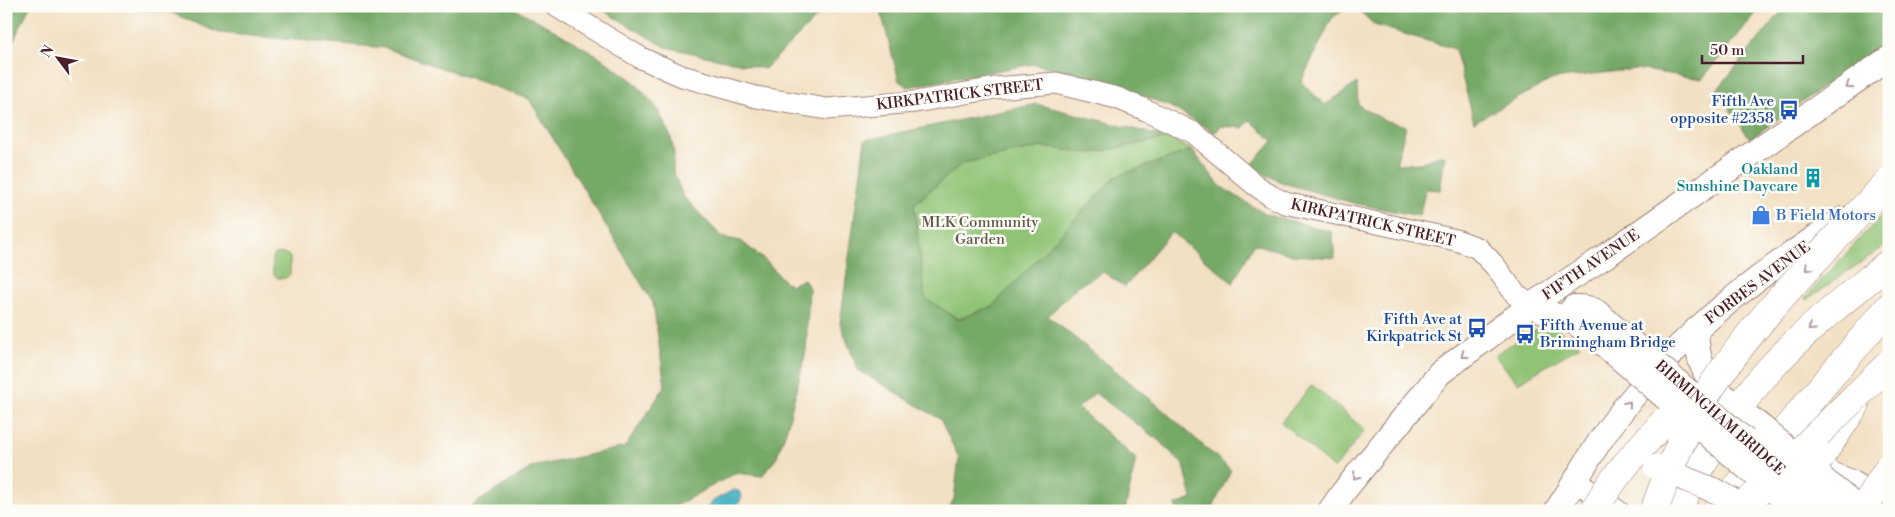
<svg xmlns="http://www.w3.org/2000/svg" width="1895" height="517" viewBox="0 0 1895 517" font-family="'Libre Bodoni',serif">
	<rect width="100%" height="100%" fill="#fdfcf7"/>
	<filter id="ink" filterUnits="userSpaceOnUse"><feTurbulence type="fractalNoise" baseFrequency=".02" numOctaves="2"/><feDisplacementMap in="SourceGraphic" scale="10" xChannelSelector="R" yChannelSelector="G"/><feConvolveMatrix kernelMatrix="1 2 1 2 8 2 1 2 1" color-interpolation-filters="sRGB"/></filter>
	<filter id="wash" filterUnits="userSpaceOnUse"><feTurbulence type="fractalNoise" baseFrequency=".0096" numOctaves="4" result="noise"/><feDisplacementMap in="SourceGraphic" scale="20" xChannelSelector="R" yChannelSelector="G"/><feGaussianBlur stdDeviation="1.12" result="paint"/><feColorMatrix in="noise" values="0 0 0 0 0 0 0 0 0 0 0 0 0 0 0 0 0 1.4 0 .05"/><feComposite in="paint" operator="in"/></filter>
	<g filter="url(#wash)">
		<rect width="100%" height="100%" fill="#f2e0c3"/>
		<g fill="#90c374" stroke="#6d7150">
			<polygon points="1169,138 1192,150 1115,177 993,306 958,319 925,298 914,205 962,163 1042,147 1091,153"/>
			<polygon points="1889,213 1889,243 1806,300 1805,298 1880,217"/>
			<polygon points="277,253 288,255 290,257 290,274 286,278 278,278 273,274 272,257"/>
			<polygon points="1548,322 1580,346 1518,383 1494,355"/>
			<polygon points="1312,385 1365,430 1334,469 1281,422"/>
		</g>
		<g fill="#74a966" stroke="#5f6448">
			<polygon points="6,6 30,6 6,57"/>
			<polygon points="112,6 509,6 535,19 600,57 634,82 657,108 671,137 674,153 673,171 683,196 722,237 741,241 768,263 784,281 791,285 804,279 809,288 806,351 787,428 776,459 762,476 736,473 677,505 656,511 464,511 532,467 625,447 665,386 653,303 529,99 385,48 219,33 172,13"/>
			<polygon points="596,6 828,6 765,69 665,47"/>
			<polygon points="908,6 1350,6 1332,18 1301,82 1325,105 1357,83 1358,105 1384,120 1406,126 1396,164 1420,163 1440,155 1445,156 1440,190 1426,189 1419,216 1353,203 1283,183 1250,167 1273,141 1250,120 1243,128 1221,126 1215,133 1171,107 1102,79 1034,64 908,87 899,81 881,12"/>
			<polygon points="1355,6 1762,6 1702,79 1636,69 1553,79 1474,122 1455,49 1374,25"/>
			<polygon points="1786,6 1889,6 1889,40 1750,139 1717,90"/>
			<polygon points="1036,104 1169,138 1091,153 1042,147 963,163 914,204 925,298 958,319 993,306 1115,177 1192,150 1220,186 1265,214 1332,232 1335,258 1293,255 1254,244 1233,283 1171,232 1125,287 1103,272 1078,286 1048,316 1154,402 1231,470 1211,511 1177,511 1176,505 1192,499 1184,465 1158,440 1095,393 1078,408 1136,459 1125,511 946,511 954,499 959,458 940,419 858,370 840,323 865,140"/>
		</g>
		<polygon fill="#41adbf" stroke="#466675" points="733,490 739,491 742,497 735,511 704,511 713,501"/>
	</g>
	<g filter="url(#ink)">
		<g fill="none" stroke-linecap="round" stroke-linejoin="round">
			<defs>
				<g id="secondary">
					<polyline points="556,6 641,58 682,76 756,97 827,109 915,102 995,88 1056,83 1117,98 1146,110 1194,133 1254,184 1271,196 1285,203 1456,240 1478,248 1495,266 1516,295 1531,305"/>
					<polyline points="1809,463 1852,481 1889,503"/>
					<polyline points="1576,481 1618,511"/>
				</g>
				<g id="primary">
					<polyline points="1531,305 1550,314 1570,319 1602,343"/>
					<path d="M1565,319L1574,307C1597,306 1599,315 1615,328"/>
					<path d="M1696,330C1697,342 1697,354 1702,365C1711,391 1744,412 1765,430"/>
					<polyline points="1330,511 1344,491 1440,373 1531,305 1607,255 1889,58"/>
					<path d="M1556,511C1571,489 1584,466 1598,444C1611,424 1627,404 1642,386C1698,320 1771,266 1843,219"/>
				</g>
				<g id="highway">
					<polyline points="1821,456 1855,406"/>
					<path d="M1677,511C1703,460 1731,412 1769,370C1805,330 1848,297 1889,263"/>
					<polyline points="1717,511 1889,307"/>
				</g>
			</defs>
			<use href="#secondary" stroke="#9e8077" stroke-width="23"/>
			<use href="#primary" stroke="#9e8077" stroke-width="26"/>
			<use href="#highway" stroke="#9e8077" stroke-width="29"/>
			<use href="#secondary" stroke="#fff" stroke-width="21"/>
			<use href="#primary" stroke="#fff" stroke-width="24"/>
			<use href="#highway" stroke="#fff" stroke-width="28"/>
			<defs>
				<g id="primary-bridge">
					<polyline points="1615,328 1827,511"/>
					<polyline points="1602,343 1797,511"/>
					<polyline points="1765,430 1861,511"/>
					<polyline points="1656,467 1718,492 1752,511"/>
				</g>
				<g id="highway-bridge">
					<polyline points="1808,476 1821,456"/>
					<path d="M1594,511C1612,477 1638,450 1664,422"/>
					<path d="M1654,511C1668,473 1682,435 1703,400C1754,319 1824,251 1889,181"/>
					<polyline points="1739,511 1889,364"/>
					<polyline points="1862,511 1889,467"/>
				</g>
			</defs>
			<use href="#primary-bridge" stroke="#9e8077" stroke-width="26" stroke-linecap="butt"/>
			<use href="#highway-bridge" stroke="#9e8077" stroke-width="29" stroke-linecap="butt"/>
			<use href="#primary-bridge" stroke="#fff" stroke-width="24"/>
			<use href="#highway-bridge" stroke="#fff" stroke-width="28"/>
		</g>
		<defs><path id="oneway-chevron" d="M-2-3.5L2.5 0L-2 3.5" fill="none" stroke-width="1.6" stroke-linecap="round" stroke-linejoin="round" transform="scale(1.25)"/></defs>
		<g stroke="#ae9aa0">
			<use href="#oneway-chevron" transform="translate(1849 86) rotate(145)"/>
			<use href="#oneway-chevron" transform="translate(1808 268) rotate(133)"/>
			<use href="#oneway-chevron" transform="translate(1811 328) rotate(138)"/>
			<use href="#oneway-chevron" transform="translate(1464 355) rotate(143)"/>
			<use href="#oneway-chevron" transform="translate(1628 404) rotate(-52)"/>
			<use href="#oneway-chevron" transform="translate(1356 476) rotate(129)"/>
		</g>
	</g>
	<defs>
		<symbol id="bus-bare" viewBox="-9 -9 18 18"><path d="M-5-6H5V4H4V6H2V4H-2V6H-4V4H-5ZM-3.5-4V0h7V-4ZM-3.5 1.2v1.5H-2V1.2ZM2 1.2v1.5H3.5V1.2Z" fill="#1a4fb4" stroke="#fdfcf7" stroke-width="2.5" paint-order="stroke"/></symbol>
		<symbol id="building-bare" viewBox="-9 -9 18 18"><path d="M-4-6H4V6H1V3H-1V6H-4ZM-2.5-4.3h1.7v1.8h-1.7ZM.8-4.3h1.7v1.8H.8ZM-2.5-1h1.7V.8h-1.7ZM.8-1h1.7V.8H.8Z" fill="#0f9aa8" stroke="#fdfcf7" stroke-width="2.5" paint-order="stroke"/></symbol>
		<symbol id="shop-bare" viewBox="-9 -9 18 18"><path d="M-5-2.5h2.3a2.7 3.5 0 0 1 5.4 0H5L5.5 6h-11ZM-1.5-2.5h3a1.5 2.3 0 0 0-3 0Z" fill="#3f7fe0" stroke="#fdfcf7" stroke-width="2.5" paint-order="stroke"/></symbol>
	</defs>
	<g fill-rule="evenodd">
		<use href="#bus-bare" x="1775" y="96" width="28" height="28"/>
		<use href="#building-bare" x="1799" y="164" width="28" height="28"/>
		<use href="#shop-bare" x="1747" y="201" width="28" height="28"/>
		<use href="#bus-bare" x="1463" y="314" width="28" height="28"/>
		<use href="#bus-bare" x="1511" y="320" width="28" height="28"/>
	</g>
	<g text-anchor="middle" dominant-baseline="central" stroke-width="5" stroke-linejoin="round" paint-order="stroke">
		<g font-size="15" fill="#4a1f2b" stroke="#fdfcf7">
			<text transform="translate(960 95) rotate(-7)">KIRKPATRICK STREET</text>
			<text transform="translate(1373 223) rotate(13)">KIRKPATRICK STREET</text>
			<text transform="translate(1591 265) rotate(-34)">FIFTH AVENUE</text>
			<text transform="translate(1758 283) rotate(-37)">FORBES AVENUE</text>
			<text transform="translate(1720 418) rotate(41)">BIRMINGHAM BRIDGE</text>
		</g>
		<g font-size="15" fill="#164399" stroke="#fdfcf7" text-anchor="end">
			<text x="1774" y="101">Fifth Ave<tspan x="1774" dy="17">opposite #2358</tspan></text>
			<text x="1462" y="319">Fifth Ave at<tspan x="1462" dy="17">Kirkpatrick St</tspan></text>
			<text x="1540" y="325" text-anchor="start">Fifth Avenue at<tspan x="1540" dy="17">Brimingham Bridge</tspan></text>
		</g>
		<g font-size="15" fill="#0d838f" stroke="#fdfcf7" text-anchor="end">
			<text x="1798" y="169">Oakland<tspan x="1798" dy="17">Sunshine Daycare</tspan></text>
		</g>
		<g font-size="15" fill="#366cbe" stroke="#fdfcf7" text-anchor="start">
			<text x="1776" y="215">B Field Motors</text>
		</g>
		<g font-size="15" fill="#625845" stroke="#fdfcf7">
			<text x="980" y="222">MLK Community<tspan x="980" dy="17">Garden</tspan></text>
		</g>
	</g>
	<rect width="1895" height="517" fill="none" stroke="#fdfcf7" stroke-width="25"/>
	<g transform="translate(58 58) rotate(302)" stroke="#fdfcf7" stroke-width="4" paint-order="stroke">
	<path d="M0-4L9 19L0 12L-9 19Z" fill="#4a1f2b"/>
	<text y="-8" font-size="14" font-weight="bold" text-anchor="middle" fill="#4a1f2b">N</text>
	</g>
	<path d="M1702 55v8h101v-8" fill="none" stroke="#4a1f2b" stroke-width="2.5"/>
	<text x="1710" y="55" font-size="15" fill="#4a1f2b" stroke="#fdfcf7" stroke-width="4" paint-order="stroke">50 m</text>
</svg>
